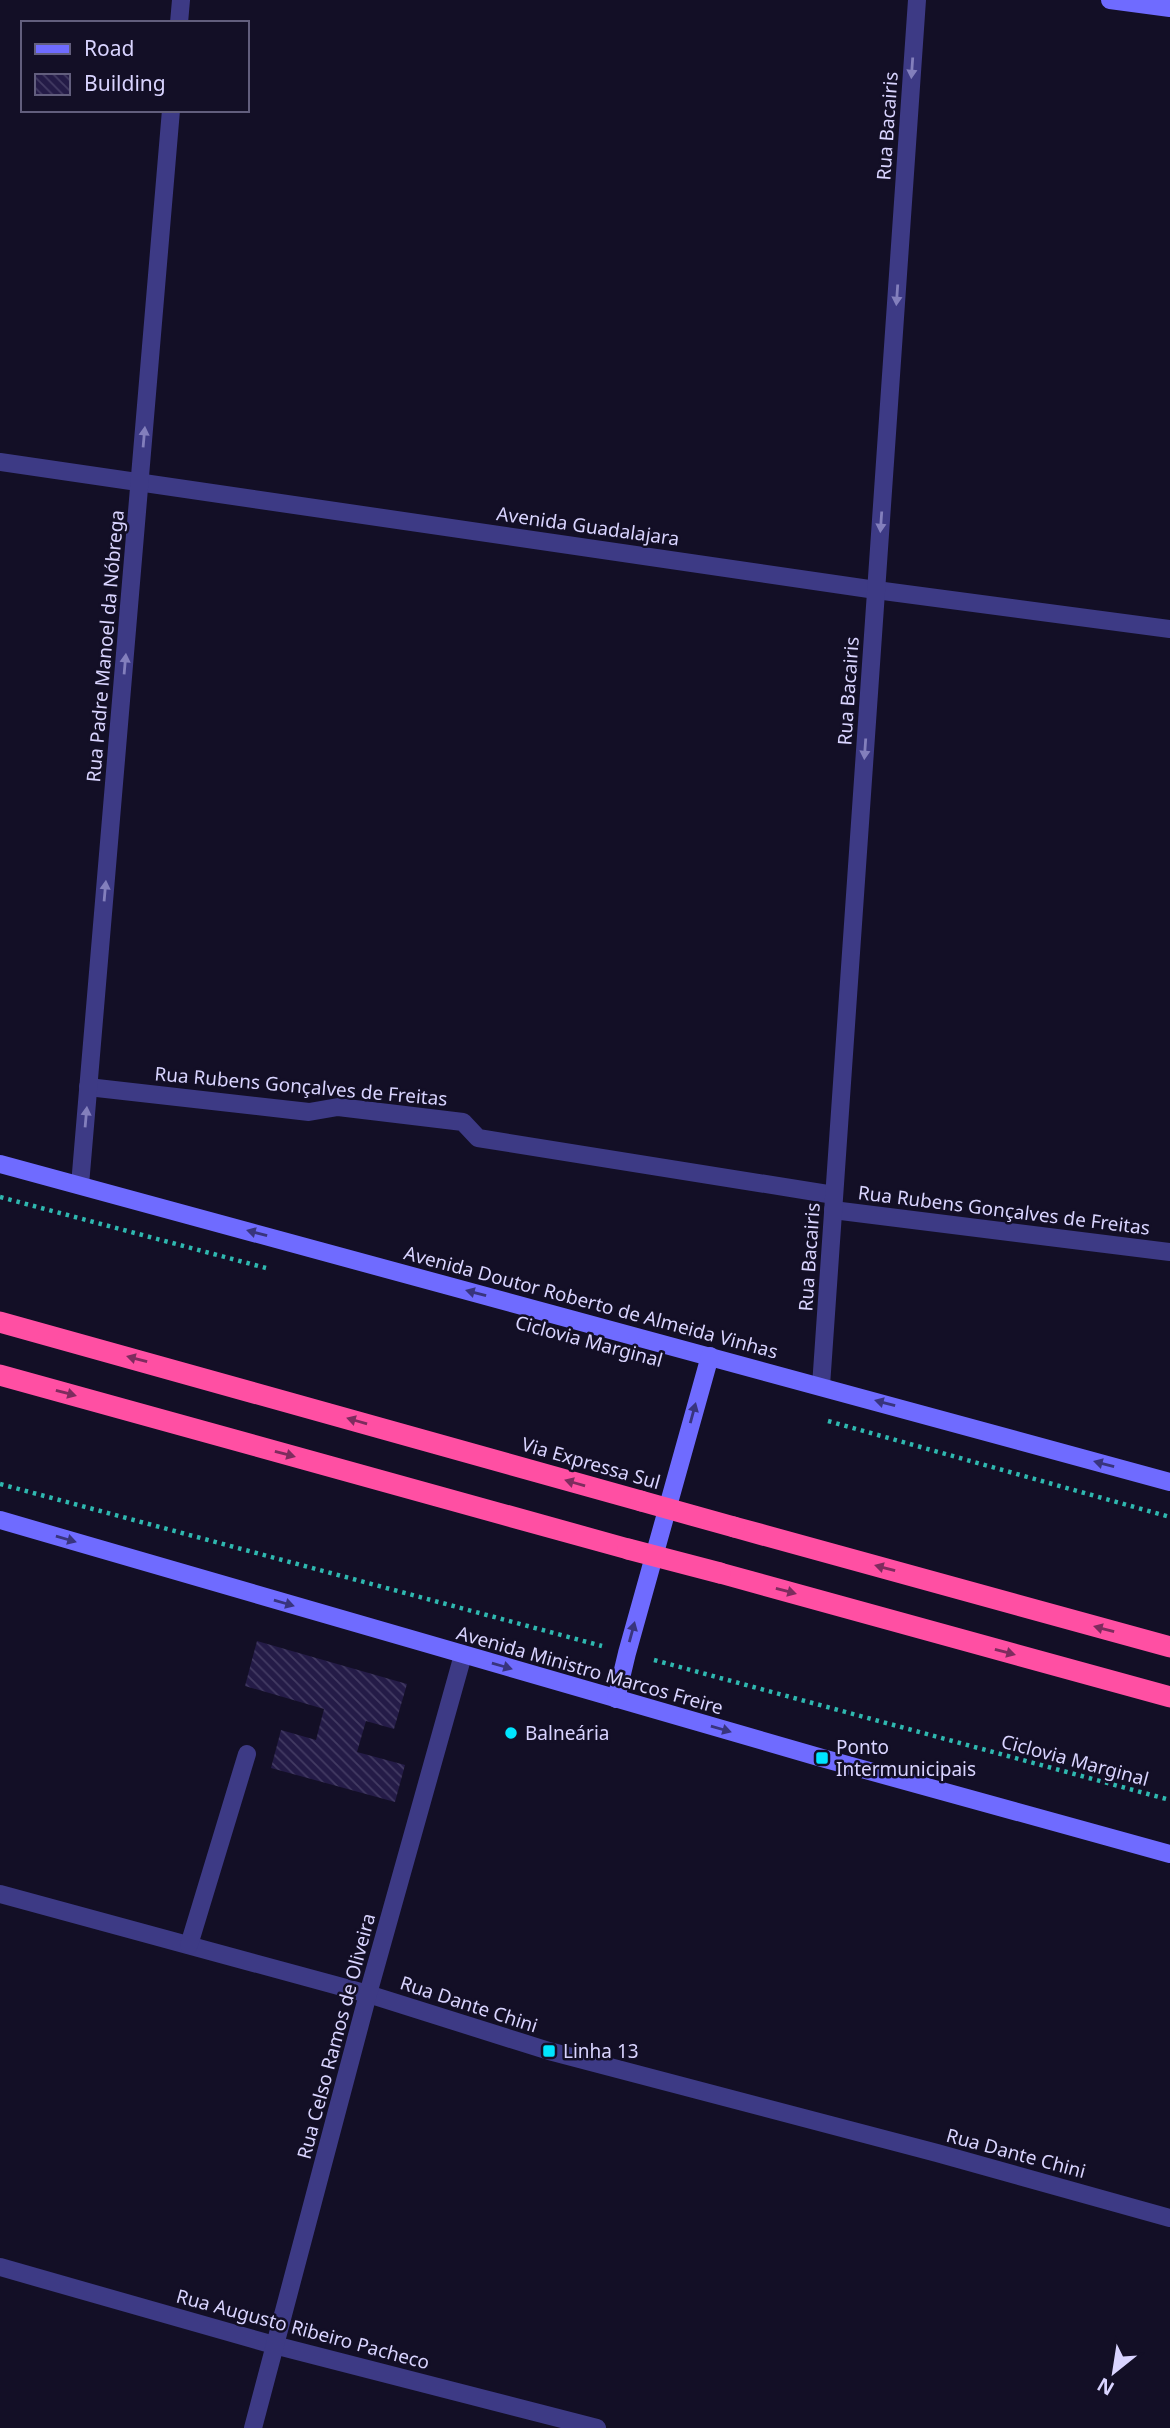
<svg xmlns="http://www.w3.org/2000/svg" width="1170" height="2428" viewBox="0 0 1170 2428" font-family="'Noto Sans',sans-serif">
	<defs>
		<pattern id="building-back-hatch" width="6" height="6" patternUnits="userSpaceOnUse" patternTransform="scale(1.75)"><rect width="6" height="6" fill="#241b47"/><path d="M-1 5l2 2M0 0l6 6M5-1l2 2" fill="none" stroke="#433b63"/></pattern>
	</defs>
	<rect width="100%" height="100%" fill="#130f26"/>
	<polygon fill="url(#building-back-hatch)" points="257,1641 407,1684 394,1729 366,1721 357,1752 405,1765 395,1802 271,1768 281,1730 316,1740 324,1709 245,1686"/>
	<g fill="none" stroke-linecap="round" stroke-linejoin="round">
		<g stroke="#2fb8b0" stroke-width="4.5" stroke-dasharray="3.5 5" stroke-linecap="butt">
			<polyline points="0,1197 266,1268"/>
			<polyline points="828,1421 1170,1517"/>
			<polyline points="0,1484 602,1646"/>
			<polyline points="654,1660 1170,1800"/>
		</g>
		<g stroke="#3d3a85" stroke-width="18">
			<polyline points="179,23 181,0"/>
			<polyline points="0,462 876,590 1170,629"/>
			<polyline points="88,1087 309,1112 338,1107 463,1122 478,1138 834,1195"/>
			<polyline points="80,1185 171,110"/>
			<polyline points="833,1210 1170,1252"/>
			<polyline points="821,1386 917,0"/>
			<polyline points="0,1894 368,1994 549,2051 937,2153 1170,2218"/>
			<polyline points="189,1945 247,1754"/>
			<polyline points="0,2267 274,2345 597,2428"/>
			<polyline points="253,2428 368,1994 463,1655"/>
		</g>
		<g stroke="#6f6bff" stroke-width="18">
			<polyline points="1110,0 1170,8"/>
			<polyline points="0,1164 1170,1482"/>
			<polyline points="0,1520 822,1758 1170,1854"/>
			<polyline points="616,1699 627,1653 710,1356"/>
		</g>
		<g stroke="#ff4fa3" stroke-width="21">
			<polyline points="0,1322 641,1501"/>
			<polyline points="0,1375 628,1549"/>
			<polyline points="734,1527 1170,1647"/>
			<polyline points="720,1573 1170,1697"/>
		</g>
		<g stroke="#ff4fa3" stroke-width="21">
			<polyline points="641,1501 734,1527"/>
			<polyline points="628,1549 720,1573"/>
		</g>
	</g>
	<defs><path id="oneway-solid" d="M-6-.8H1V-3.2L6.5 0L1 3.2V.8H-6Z" transform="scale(1.75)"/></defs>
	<g fill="#837fbc">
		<use href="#oneway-solid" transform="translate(912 68) rotate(94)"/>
		<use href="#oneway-solid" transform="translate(897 295) rotate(94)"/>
		<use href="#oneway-solid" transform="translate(144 437) rotate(-85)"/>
		<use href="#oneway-solid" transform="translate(881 522) rotate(94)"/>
		<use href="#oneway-solid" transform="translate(125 664) rotate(-85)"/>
		<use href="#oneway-solid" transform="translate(865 749) rotate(94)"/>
		<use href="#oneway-solid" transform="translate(105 891) rotate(-85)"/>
		<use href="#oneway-solid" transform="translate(86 1117) rotate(-85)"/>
	</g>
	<g fill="#38347d">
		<use href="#oneway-solid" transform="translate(257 1233) rotate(-165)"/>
		<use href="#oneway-solid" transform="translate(476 1293) rotate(-165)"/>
		<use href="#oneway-solid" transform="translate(885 1403) rotate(-165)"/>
		<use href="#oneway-solid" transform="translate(693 1413) rotate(-75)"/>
		<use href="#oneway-solid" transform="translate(1104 1464) rotate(-165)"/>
		<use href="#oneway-solid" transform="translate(66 1539) rotate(16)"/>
		<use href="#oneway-solid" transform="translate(284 1603) rotate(16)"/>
		<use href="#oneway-solid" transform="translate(632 1632) rotate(-75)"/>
		<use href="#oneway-solid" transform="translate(502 1666) rotate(16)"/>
		<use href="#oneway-solid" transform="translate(721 1729) rotate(16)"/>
	</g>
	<g fill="#7d2c5e">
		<use href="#oneway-solid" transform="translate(137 1359) rotate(-165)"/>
		<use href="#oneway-solid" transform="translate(66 1393) rotate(15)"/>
		<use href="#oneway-solid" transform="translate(357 1421) rotate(-164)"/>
		<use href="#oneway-solid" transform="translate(285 1454) rotate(15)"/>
		<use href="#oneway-solid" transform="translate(575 1483) rotate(-164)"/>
		<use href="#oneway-solid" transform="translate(885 1568) rotate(-165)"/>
		<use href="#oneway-solid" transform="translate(786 1591) rotate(15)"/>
		<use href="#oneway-solid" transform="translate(1104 1629) rotate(-165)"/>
		<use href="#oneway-solid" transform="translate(1005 1652) rotate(15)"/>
	</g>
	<g fill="#00e5ff" stroke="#130f26" stroke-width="2.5">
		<circle cx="511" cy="1733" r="7"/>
		<rect x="815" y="1751" width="14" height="14" rx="3.5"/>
		<rect x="542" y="2044" width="14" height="14" rx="3.5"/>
	</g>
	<g text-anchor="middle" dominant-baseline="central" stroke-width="5" stroke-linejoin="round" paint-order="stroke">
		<g font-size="19" fill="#d9d4ff" stroke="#130f26">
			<text transform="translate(887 126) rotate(-86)">Rua Bacairis</text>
			<text transform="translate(588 526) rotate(8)">Avenida Guadalajara</text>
			<text transform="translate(105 646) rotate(-85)">Rua Padre Manoel da Nóbrega</text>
			<text transform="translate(848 691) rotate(-86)">Rua Bacairis</text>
			<text transform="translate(301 1086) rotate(5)">Rua Rubens Gonçalves de Freitas</text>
			<text transform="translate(1004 1210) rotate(7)">Rua Rubens Gonçalves de Freitas</text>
			<text transform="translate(809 1257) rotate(-86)">Rua Bacairis</text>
			<text transform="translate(591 1302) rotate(15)">Avenida Doutor Roberto de Almeida Vinhas</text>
			<text transform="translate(589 1341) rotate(15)">Ciclovia Marginal</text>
			<text transform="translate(591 1463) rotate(16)">Via Expressa Sul</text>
			<text transform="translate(590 1670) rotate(16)">Avenida Ministro Marcos Freire</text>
			<text transform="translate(1075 1760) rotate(15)">Ciclovia Marginal</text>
			<text transform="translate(469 2004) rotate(18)">Rua Dante Chini</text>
			<text transform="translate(336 2036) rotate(-75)">Rua Celso Ramos de Oliveira</text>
			<text transform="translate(1016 2153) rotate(15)">Rua Dante Chini</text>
			<text transform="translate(303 2329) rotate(15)">Rua Augusto Ribeiro Pacheco</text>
		</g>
		<g font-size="19" fill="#d9d4ff" stroke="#130f26" text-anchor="start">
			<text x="525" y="1733">Balneária</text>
			<text x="836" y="1747">Ponto<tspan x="836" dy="22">Intermunicipais</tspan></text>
			<text x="563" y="2051">Linha 13</text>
		</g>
	</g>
	<rect x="21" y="21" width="228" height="91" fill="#130f26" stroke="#625e7d" stroke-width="2"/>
	<rect x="35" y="44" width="35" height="10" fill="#6f6bff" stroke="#625e7d" stroke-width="2"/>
	<text x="84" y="56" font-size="21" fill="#d9d4ff">Road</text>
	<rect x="35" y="74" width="35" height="21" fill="url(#building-back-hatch)" stroke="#625e7d" stroke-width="2"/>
	<text x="84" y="91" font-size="21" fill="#d9d4ff">Building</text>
	<g transform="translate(1114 2372) rotate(210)" stroke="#130f26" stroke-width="5" paint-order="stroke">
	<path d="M0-5L12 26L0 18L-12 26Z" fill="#d9d4ff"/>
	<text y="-10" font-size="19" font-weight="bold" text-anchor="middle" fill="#d9d4ff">N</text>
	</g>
</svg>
